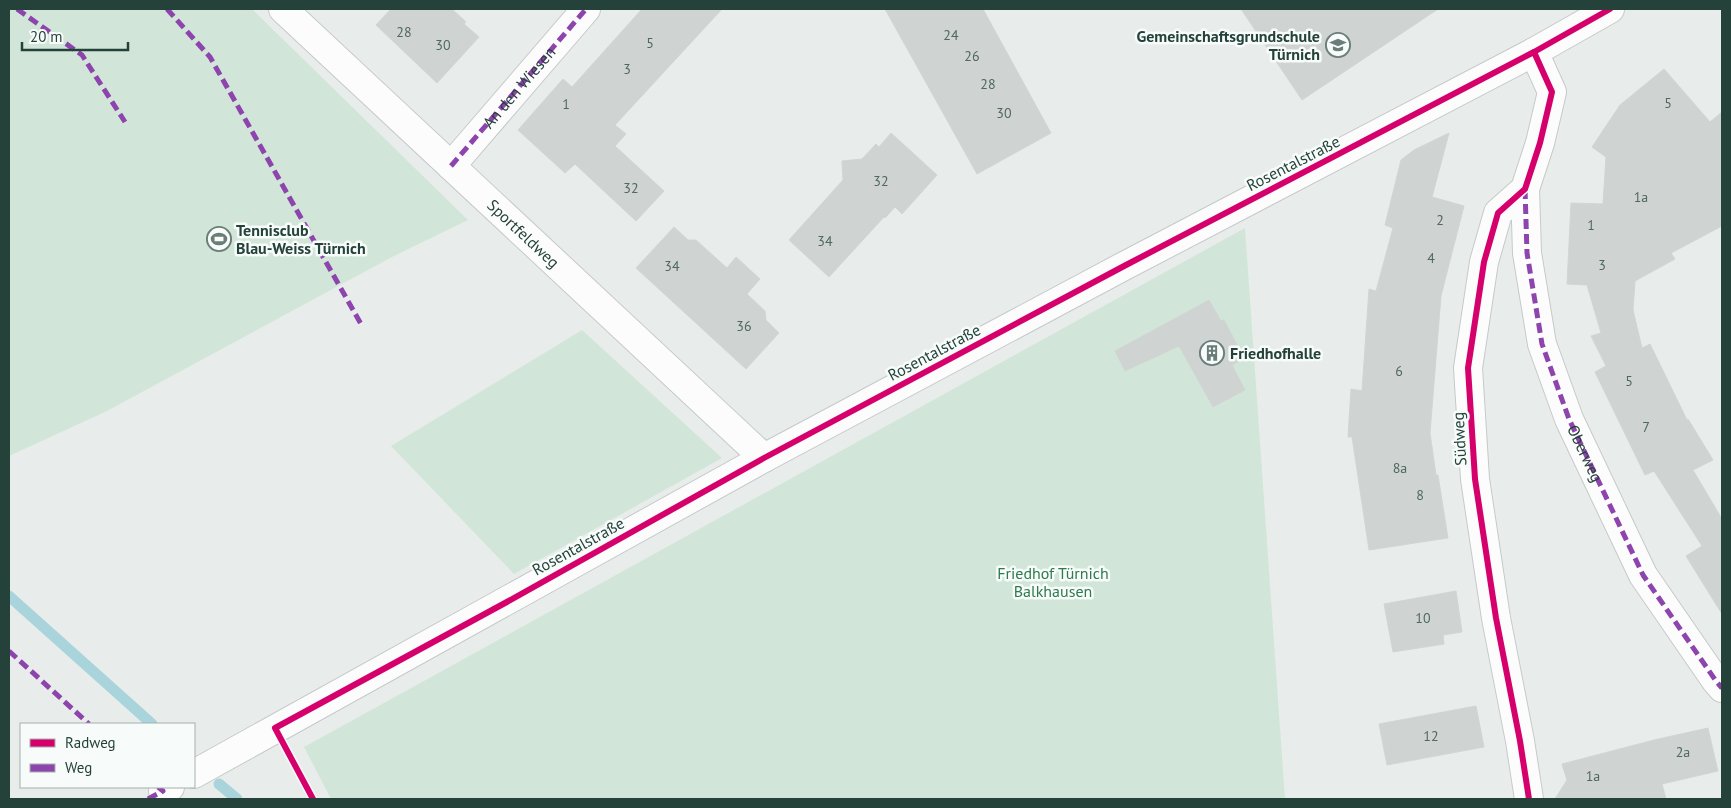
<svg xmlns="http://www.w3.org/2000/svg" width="1731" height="808" viewBox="0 0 1731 808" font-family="'PT Sans',sans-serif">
	<rect width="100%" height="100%" fill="#e8edeb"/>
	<g fill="#d1e6d8">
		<polygon points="9,9 252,9 468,220 392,257 107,411 9,456"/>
		<polygon points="1245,228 1285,799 331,799 304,747"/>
		<polygon points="582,330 722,458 514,574 391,446"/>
	</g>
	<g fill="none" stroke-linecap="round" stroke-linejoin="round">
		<g stroke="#a9d4db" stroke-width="11">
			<polyline points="9,596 152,724"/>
			<polyline points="219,784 237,799"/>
		</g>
	</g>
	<g fill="#cfd4d2" stroke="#d1d6d4">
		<polygon points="391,9 452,9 466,22 464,24 479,37 437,83 376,25"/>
		<polygon points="642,9 722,9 615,125 626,134 615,146 664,191 636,221 575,164 565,173 518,130 563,79 572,87"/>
		<polygon points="885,9 983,9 1051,133 977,174"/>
		<polygon points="1241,9 1438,9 1302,100"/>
		<polygon points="1664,69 1710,122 1722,112 1722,226 1671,253 1675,259 1635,281 1633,310 1642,348 1650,344 1687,420 1688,419 1713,460 1693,470 1722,519 1722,614 1686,556 1702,546 1654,471 1645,475 1595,372 1606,366 1591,336 1601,333 1587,285 1567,284 1571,203 1603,204 1606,157 1592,147 1620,105"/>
		<polygon points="891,133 937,175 902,214 895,207 885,218 884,217 829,277 789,240 843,180 842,161 862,159 876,144 879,147"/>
		<polygon points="1449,133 1432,197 1464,206 1441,296 1430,433 1436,475 1438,475 1448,538 1369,550 1352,437 1348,437 1351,389 1362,391 1369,289 1376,291 1393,228 1385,225 1401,160 1414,150"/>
		<polygon points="674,227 688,240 696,240 727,268 736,257 760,279 747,294 765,311 766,320 779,333 746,369 636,268"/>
		<polygon points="1209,300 1221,321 1224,320 1244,358 1232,365 1245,390 1213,407 1179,346 1125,371 1115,351"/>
		<polygon points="1456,591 1462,632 1443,635 1444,644 1393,652 1384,604"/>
		<polygon points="1476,706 1484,747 1387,765 1379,724"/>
		<polygon points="1708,728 1718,771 1662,784 1666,799 1555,799 1567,780 1562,764 1654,740"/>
	</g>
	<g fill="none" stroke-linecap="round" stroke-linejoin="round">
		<defs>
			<g id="street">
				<path id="s1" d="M283,9L764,458"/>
				<path id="s2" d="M451,166L586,9"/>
				<path id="s3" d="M1525,189L1527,253L1542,344L1569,419L1643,575L1716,681L1722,688"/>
				<polyline points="194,774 764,458 1126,265 1534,52 1610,9"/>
				<polyline points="163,791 170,787"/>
				<polyline points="1529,799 1520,741 1496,618 1475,479 1468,368 1484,262 1498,213 1525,189 1540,143 1552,92 1534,52"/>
			</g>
		</defs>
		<use href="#street" stroke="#c5cac8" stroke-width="30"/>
		<use href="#street" stroke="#fcfcfc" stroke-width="28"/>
		<g stroke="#8e44ad" stroke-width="5" stroke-dasharray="10 5" stroke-linecap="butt">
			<polyline points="17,9 82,55 125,122"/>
			<polyline points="167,9 210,57 361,324"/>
			<polyline points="451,166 586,9"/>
			<polyline points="1525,189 1527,253 1542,344 1569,419 1643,575 1716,681 1722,688"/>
			<polyline points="9,651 89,724"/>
			<polyline points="148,799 163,791 158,787"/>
		</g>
		<defs>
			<g id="cycleway">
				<polyline points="313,799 275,728 505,603 764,458 1126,265 1534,52 1610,9"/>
				<polyline points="1529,799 1520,741 1496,618 1475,479 1468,368 1484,262 1498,213 1525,189 1540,143 1552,92 1534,52"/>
			</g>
		</defs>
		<use href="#cycleway" stroke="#f7fbf9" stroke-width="9"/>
		<use href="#cycleway" stroke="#d6006c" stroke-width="6"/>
	</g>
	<defs>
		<symbol id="school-ring" viewBox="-11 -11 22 22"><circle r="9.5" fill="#f7fbf9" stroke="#697e78" stroke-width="1.5"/><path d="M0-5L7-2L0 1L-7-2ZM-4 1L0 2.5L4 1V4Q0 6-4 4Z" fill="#697e78"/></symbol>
		<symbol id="stadium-ring" viewBox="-11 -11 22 22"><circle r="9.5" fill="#f7fbf9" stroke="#697e78" stroke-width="1.5"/><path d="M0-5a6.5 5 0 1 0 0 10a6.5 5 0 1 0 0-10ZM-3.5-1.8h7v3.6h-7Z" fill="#697e78"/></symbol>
		<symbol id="building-ring" viewBox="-11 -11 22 22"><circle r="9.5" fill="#f7fbf9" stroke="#697e78" stroke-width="1.5"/><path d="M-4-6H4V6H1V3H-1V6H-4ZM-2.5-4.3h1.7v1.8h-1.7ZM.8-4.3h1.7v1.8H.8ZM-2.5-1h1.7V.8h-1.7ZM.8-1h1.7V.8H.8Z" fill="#697e78"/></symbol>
	</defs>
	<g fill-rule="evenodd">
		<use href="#school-ring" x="1324" y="31" width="28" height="28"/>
		<use href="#stadium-ring" x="205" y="225" width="28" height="28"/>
		<use href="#building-ring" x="1198" y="339" width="28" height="28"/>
	</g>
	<g text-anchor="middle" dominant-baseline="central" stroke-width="5" stroke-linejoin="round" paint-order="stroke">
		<g font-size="14" fill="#506761">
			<text x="404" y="32">28</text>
			<text x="951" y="35">24</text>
			<text x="650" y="43">5</text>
			<text x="443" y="45">30</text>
			<text x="972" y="56">26</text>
			<text x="627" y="69">3</text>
			<text x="988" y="84">28</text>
			<text x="1668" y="103">5</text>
			<text x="566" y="104">1</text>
			<text x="1004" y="113">30</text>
			<text x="881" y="181">32</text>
			<text x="631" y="188">32</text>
			<text x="1641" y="197">1a</text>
			<text x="1440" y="220">2</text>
			<text x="1591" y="225">1</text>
			<text x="825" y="241">34</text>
			<text x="1431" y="258">4</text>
			<text x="1602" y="265">3</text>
			<text x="672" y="266">34</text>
			<text x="744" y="326">36</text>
			<text x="1399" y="371">6</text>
			<text x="1629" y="381">5</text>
			<text x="1646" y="427">7</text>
			<text x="1400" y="468">8a</text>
			<text x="1420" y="495">8</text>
			<text x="1423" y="618">10</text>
			<text x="1431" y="736">12</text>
			<text x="1683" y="752">2a</text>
			<text x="1593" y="776">1a</text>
		</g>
		<g font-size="16" font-weight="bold" fill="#24423a" stroke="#f7fbf9" text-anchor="start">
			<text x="1320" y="36" text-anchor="end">Gemeinschaftsgrundschule<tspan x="1320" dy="18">Türnich</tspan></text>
			<text x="236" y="230">Tennisclub<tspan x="236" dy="18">Blau-Weiss Türnich</tspan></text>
			<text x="1230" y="353">Friedhofhalle</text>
		</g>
		<g font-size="16" fill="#24423a" stroke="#f7fbf9">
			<text stroke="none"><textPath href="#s2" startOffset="104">An den Wiesen</textPath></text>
			<text transform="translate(1293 163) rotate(-27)">Rosentalstraße</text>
			<text stroke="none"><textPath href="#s1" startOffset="329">Sportfeldweg</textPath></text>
			<text transform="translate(934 352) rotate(-28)">Rosentalstraße</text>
			<text transform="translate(1459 439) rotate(-93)">Südweg</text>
			<text stroke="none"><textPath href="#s3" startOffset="274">Oberweg</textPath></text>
			<text transform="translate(578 546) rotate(-29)">Rosentalstraße</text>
		</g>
		<g font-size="16" fill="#2d7a4b" stroke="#f7fbf9">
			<text x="1053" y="573">Friedhof Türnich<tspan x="1053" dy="18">Balkhausen</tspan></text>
		</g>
	</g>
	<rect width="1731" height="808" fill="none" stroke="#24423a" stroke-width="20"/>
	<rect x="20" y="723" width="175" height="65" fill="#f7fbf9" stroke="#a3b1ad"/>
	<rect x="30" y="739" width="25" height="8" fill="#d6006c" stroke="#a3b1ad"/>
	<text x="65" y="748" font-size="15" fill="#24423a">Radweg</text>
	<rect x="30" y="764" width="25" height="8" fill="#8e44ad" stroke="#a3b1ad"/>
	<text x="65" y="773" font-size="15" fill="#24423a">Weg</text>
	<path d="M22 42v8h106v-8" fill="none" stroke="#24423a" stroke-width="2.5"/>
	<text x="30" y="42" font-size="15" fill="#24423a" stroke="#f7fbf9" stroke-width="4" paint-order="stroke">20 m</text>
</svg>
